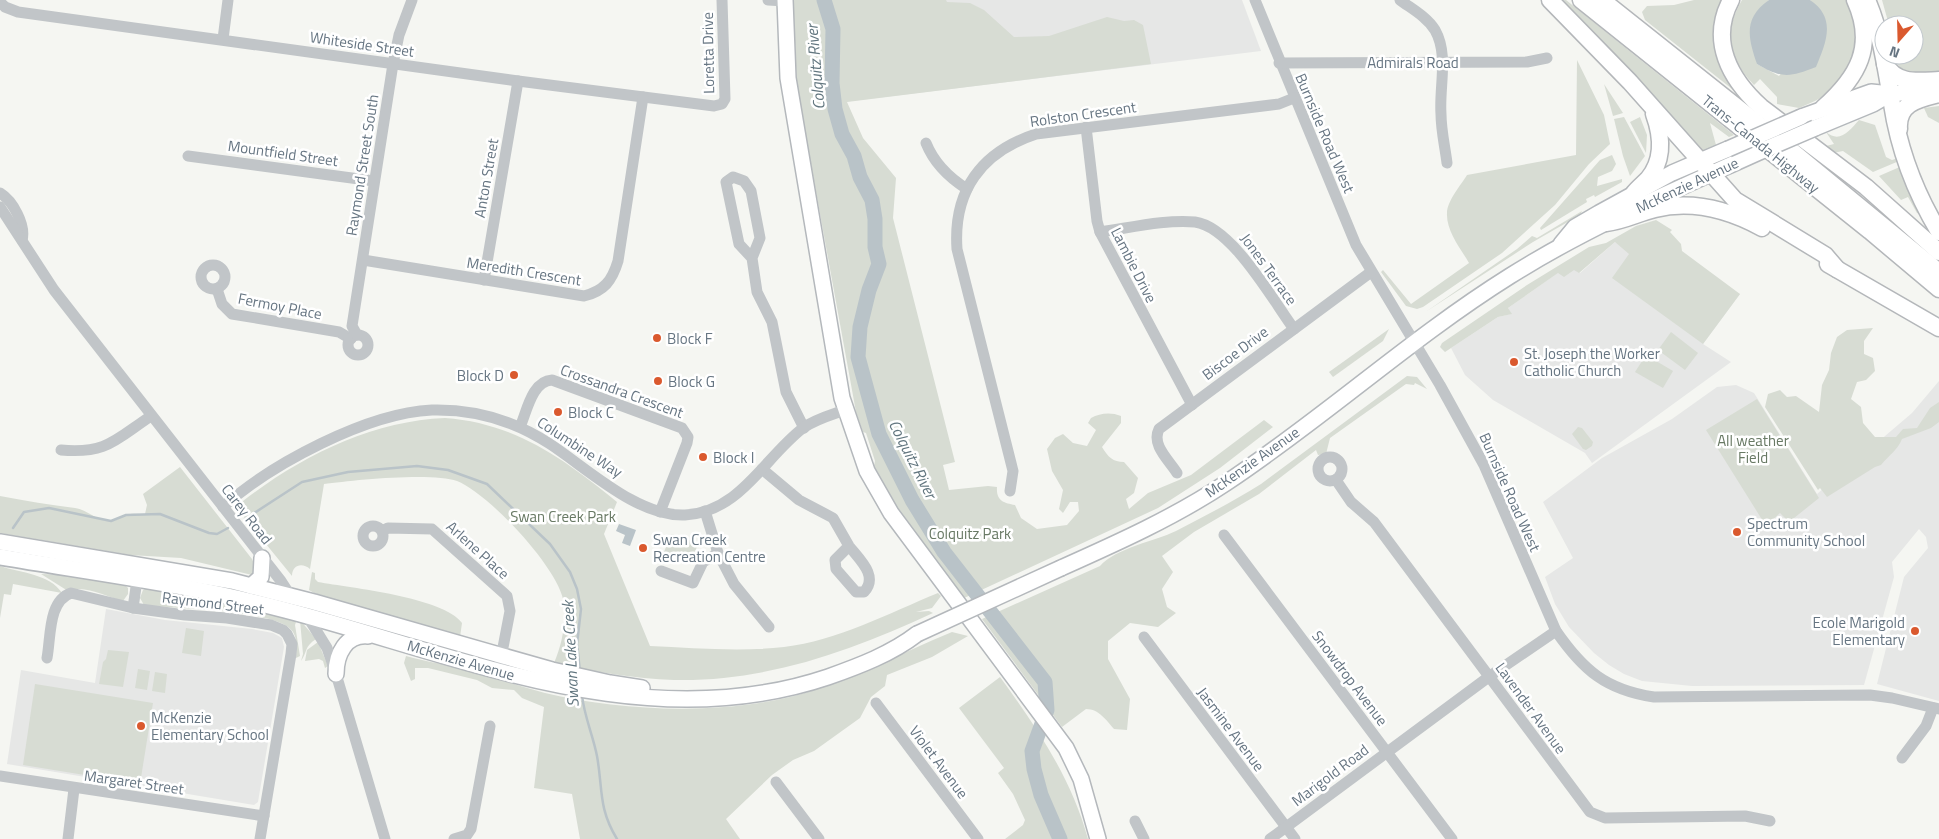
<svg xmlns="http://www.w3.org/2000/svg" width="1939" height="839" viewBox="0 0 1939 839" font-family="'Titillium Web',sans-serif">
	<rect width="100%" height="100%" fill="#f5f6f2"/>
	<g fill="#e6e7e6">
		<polygon points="823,0 1242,0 1261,51 827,104"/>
		<polygon points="1615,242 1740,294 1703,344 1731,362 1592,463 1585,453 1493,400 1465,375 1451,348 1498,317 1511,314 1508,308 1569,265 1580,273"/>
		<polygon points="1939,381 1939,701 1877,684 1904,577 1928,548 1926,537 1919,529 1892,562 1894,577 1864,685 1692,686 1642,681 1624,674 1609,665 1594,653 1569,627 1555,604 1545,577 1573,558 1543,502 1602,458 1672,419 1717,387 1736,385 1754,393 1817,494 1912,413"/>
		<polygon points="106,609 165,620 252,629 273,633 282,638 284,647 258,802 254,805 7,764 21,670 95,683"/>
	</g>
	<g fill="#d7dcd3">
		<path d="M793,0H946L947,2L970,3L984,10L1014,37L1049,36L1107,17L1124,21L1134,20L1143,25L1151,64L847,102L863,138L896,178L893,218L955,462L943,465L949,490L988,486L997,487C996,501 1004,503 1015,505L1021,518L1037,529L1067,525L1079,511L1078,502H1070L1063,513L1059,509L1063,490L1052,471L1047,449L1055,438L1063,434L1073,443L1087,446L1096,430L1088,423L1091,418C1100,413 1111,412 1121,416V423L1102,447C1108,457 1113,462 1124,462L1138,478L1134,493L1126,499L1129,509L1148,493L1191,475L1264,420L1273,427L1220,468L1158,508L962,599L893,501L874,466L875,461L866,433L863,432L856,412L797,87Z"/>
		<polygon points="1557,0 1566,0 1734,135 1729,137 1710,123 1716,145 1702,151"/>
		<path d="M1694,0H1722C1714,46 1712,58 1741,96L1645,20L1642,12L1647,6L1674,5Z"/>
		<path d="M1742,0H1769L1754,16L1757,64L1779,76L1825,18L1810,0H1848L1860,26L1853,67L1829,93L1815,101L1799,108L1777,104V97L1760,79L1754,85C1728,57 1723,33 1742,0Z"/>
		<path d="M1882,0H1939V72C1918,72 1901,78 1893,55H1914V25H1889Z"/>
		<path d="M1577,60L1604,115L1610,144L1589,164L1555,205L1502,253L1423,307L1417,309L1406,306L1381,272L1383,270L1411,304L1469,263C1461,249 1446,231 1447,213C1447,201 1461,185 1467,175L1576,155Z"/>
		<polygon points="1604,84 1623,113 1613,116"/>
		<polygon points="1939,106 1939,123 1928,117 1924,108"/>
		<polygon points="1624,117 1645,156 1630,176 1623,156 1614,119"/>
		<polygon points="1640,117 1647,135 1646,153 1630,122"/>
		<path d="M1859,120L1875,125L1886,157L1892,160L1898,158L1899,161L1873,172L1843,151L1833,153L1821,144L1826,146L1834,144L1826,132C1840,144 1850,130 1859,120Z"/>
		<polygon points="1612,155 1616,164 1612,171 1598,177 1597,186 1622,179 1622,182 1595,197 1594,195 1586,199 1587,202 1541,230 1540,228 1600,160"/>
		<polygon points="1902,166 1922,215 1917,213 1908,197 1901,200 1879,176"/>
		<polygon points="1582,211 1580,215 1533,242 1427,311 1517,249 1532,236 1537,238"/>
		<polygon points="1656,220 1672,230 1670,232 1681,244 1682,251 1740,294 1703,344 1612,278 1629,254 1615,242 1579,273 1574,270 1564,277 1558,273 1508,308 1512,314 1498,317 1445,352 1440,347 1442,343 1527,285 1589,247 1606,243 1636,226"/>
		<path d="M1873,328L1864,341V354L1873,358L1875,371L1866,380L1857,382L1851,399L1861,407L1863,423L1875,437H1896L1903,429L1917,428L1930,408L1939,402V422L1931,428L1902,439C1897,451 1889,455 1881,465L1875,467L1827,497L1820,488L1818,490L1765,407L1768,394L1780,390L1787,397L1796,396L1819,412L1822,385L1829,370L1831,353L1837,337L1847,330Z"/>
		<polygon points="1389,329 1383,341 1333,377 1329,372"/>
		<polygon points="1671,332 1698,353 1685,370 1658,350"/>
		<polygon points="1646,355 1673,371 1663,388 1635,372"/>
		<path d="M1407,376L1417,377L1427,389L1415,383L1414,385L1406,384L1330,438L1326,454L1318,455L1316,450L1259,494L1194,532L1162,556L1173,572L1162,589L1167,607L1176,613L1158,627L1130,623L1108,641V659L1130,699L1127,730L1114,729C1106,720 1099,709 1086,709L1062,727L982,619L1100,566C1116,548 1155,541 1176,531C1205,516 1234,501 1261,484Z"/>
		<polygon points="1757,399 1819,498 1789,522 1780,513 1766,526 1706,430"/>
		<path d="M445,418C515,423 564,459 617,502L604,534L650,646C694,648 740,652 784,647C837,641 889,613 938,593L941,596L932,608L916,612L929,611L933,613C851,651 766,682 674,680C634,679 594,671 554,663C562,645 566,624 564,604C561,570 488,493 457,481C433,472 352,480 324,484L310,569C302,562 292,565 292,576L240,512L239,505L243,501C301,456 372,421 445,418Z"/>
		<polygon points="1578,427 1582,428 1593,442 1592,446 1586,450 1583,449 1572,434"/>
		<path d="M180,467L252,559L257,571L252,575L181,558L130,555L0,533V496C26,501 50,505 75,508C88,510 98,522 111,521C117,521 121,517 126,515C131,513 139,514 145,514L147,505L143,494Z"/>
		<polygon points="671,534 698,543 692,562 664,552"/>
		<path d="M0,566C21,573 50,574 62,593L13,584L11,595L4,594L0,618Z"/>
		<path d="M312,572L315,573V579L318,582C351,588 443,597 462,623L460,637L314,593L309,590Z"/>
		<path d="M41,574L74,575L124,584L128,588V594L123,601C106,597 85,584 68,591Z"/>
		<path d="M147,588L216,599L297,619L295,625L300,656L296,658C296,650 298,640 293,632C279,609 173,609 144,605L140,598L143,590Z"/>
		<path d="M300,620L316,639C304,647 308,651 301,661L303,654Z"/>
		<polygon points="186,628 204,631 201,656 182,653"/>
		<path d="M952,632L968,636L932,657L887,675L885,686L871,697L860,718L814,751L793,760L772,775L726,819L740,839H580L572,794L534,788L544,707L522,698L514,690L492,688L477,680L428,668H415V679L411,681L404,663L406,656C426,662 446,664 465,669C492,677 518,686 545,693C619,711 716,715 790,697C847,683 898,654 952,632Z"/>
		<polygon points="318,642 328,666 325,668 323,661 319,659 305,661 307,650"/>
		<polygon points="108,650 129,652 123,687 99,684 103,662 106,659"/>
		<polygon points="138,669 150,671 147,690 135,688"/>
		<polygon points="155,672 167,674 165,693 152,691"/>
		<path d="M1000,677C1037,728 1071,777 1088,839H1005L1023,825L1025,820L1013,794L998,773L1004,768L959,708Z"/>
		<polygon points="35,684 153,703 140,784 23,765"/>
	</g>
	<g fill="#b9c3c8">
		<path d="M1769,0H1810C1837,18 1826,43 1816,67C1790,77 1782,79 1757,64C1748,38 1743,18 1769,0Z"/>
		<polygon points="619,524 636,530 630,546 622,543 625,535 616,531"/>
	</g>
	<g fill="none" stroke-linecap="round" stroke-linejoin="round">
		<g stroke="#b9c3c8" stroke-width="2.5">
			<polyline points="245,519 302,482 348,472 417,466 448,470 487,484 550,544 570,572 577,589 581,609 577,644 580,672"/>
			<polyline points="13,528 24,512 49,508 111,521 126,515 160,514 209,533 217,534 228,528"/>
			<path d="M582,695C584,716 593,735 597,756C603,789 598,808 617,839"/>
		</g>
		<polyline stroke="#b9c3c8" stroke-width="15" points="824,0 833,29 832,83 835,109 842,134 854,156 860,177 872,200 875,219 875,247 879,264 869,290 860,327 858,357 879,434 912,500 944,552 1045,682 1047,710 1032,751 1034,769 1041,795 1060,839"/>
		<defs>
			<g id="major">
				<polyline points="785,0 788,78 842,398 867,471 891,513 1066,748 1081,779 1098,839"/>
				<polyline points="1801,117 1871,92 1891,94 1939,89"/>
				<polyline points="1815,128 1873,104 1890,94"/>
				<polyline points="1561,244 1575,227 1599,213 1672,173 1728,149"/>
				<polyline points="0,542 232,581 314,602 552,670 610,683 642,688"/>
				<path d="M0,557C95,573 192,585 285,610C462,656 644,739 828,677C859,666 891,654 917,634"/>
				<path d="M1061,568C1117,543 1175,517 1226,483C1324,418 1411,338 1510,276C1591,225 1680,188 1766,149"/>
				<polyline points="251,586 261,577 262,558"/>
				<path d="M336,674C336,654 346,634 368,636"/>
			</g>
			<g id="highway">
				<polyline points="1550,0 1630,82 1735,200 1825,255 1837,269"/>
				<polyline points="1581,0 1870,231 1939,289"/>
				<polyline points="1602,0 1787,147 1939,272"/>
				<path d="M1731,0C1709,41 1730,79 1761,107L1866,187L1939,252"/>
				<path d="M1867,0C1881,32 1886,69 1892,104C1899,150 1915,192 1939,232"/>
				<path d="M1885,64C1897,85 1918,81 1939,80"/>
				<path d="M1823,108C1858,77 1876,46 1855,0"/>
				<path d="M1899,129C1897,103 1919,99 1939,94"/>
				<path d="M1634,193C1638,188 1643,184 1648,179C1664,160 1662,136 1654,114"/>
				<path d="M1606,223C1624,221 1638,213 1655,209C1692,200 1729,210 1762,228"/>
				<polyline points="1828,264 1939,328"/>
			</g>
		</defs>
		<use href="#major" stroke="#b4b8bc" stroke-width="18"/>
		<use href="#highway" stroke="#b4b7ba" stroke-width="19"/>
		<g stroke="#c1c5c8" stroke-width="11">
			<polyline points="768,0 785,1"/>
			<path d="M1255,0L1356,245L1440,385L1484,465L1556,631C1583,670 1606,690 1654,697L1870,695L1892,698L1939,709"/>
			<path d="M1400,0C1412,9 1427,17 1435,30C1449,55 1439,86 1441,114C1441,130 1445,147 1447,163"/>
			<polyline points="0,2 5,7 18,12 518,81 714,106 722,104 725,99 722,0"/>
			<polyline points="223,39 228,0"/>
			<polyline points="1279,63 1527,62 1547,58"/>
			<polyline points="1086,127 1097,221 1100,232 1192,405"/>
			<path d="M926,143C934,163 948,177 967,189"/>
			<polyline points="188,156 374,181"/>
			<path d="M0,193C13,201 26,225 22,240"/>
			<polyline points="0,207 54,290 281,581 292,598"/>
			<path d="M1100,232C1129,228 1167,219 1195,222C1232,227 1272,299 1294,329"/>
			<polyline points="752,258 739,244 726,182 733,177 744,181 751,191 760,238 752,258 757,292 772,322 786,392 804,428"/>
			<path d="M363,260L584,296C604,291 612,281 618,261L643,97"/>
			<circle cx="213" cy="277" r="12"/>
			<polyline points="484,280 518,81"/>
			<polyline points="217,289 222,304 232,314 339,332 351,339"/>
			<circle cx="358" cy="345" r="10"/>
			<polyline points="357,335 352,326 393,64 399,35 412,0"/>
			<path d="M520,427C527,411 532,381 552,380L682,428L688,437L687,443L660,512"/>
			<path d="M61,450C107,454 115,440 151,416"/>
			<circle cx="1330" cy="469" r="12"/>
			<path d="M762,469L799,500L833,518L849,546C859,559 879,576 864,592H856L836,569L835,560L849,546"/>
			<path d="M1177,473C1169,460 1151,445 1159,429L1371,272"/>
			<polyline points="1336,480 1351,502 1374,522 1590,812 1605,818 1745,816 1770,821"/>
			<path d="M1010,491L1013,471L957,249C953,191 981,152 1036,134L1279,104L1294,98"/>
			<path d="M223,507C271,464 367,413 432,410C474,409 515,421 550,444C588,469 638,517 685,515C740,512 764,458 803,428C816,419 831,415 845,410"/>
			<polyline points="705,511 718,553 734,584 769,627"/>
			<circle cx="373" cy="536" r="10"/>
			<polyline points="382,531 388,528 432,529 507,596 510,611 500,663"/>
			<polyline points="1224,535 1452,839"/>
			<polyline points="661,571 693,583 703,562 718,553"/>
			<polyline points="133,608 137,580"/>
			<polyline points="306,614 327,648 336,674 385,839"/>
			<polyline points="1144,637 1295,839"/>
			<path d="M47,658C51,637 48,601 71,593L133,608L185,615L227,618L271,625L283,630L287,634L292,644L291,654L260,839"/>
			<polyline points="876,703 978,839"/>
			<polyline points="1902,758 1926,726 1933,708"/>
			<polyline points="0,776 264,816"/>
			<polyline points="776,782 819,839"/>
			<polyline points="1135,821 1144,839"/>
			<polyline points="68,839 74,789"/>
			<polyline points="454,839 467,835 471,829 490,726"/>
			<polyline points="1270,839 1490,676 1556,631"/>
		</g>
		<use href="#major" stroke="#fff" stroke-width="15"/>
		<use href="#highway" stroke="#fff" stroke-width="16"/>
		<defs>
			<g id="major-bridge">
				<polyline points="1728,149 1801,117"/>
				<polyline points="1766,149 1815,128"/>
				<polyline points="917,634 1061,568"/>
			</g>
		</defs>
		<use href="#major-bridge" stroke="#b4b8bc" stroke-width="18" stroke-linecap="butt"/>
		<use href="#major-bridge" stroke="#fff" stroke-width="15"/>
	</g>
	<g fill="#da592e" stroke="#fff" stroke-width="2">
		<circle cx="657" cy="338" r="5"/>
		<circle cx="1514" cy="362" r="5"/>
		<circle cx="514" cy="375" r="5"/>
		<circle cx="658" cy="381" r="5"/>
		<circle cx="558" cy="412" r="5"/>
		<circle cx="703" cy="457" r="5"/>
		<circle cx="1737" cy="532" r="5"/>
		<circle cx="643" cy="548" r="5"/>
		<circle cx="1915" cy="631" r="5"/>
		<circle cx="141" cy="726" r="5"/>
	</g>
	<g text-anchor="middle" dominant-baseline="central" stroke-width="5" stroke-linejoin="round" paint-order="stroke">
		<g font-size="15" fill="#667582" stroke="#fff">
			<text transform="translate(362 44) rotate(8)">Whiteside Street</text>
			<text transform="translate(708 53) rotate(-91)">Loretta Drive</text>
			<text x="1413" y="62">Admirals Road</text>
			<text transform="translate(1083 114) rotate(-8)">Rolston Crescent</text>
			<text transform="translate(1325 133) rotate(67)">Burnside Road West</text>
			<text transform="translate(1761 144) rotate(39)">Trans-Canada Highway</text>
			<text transform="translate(283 153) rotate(8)">Mountfield Street</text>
			<text transform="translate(362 165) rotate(-81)">Raymond Street South</text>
			<text transform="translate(486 178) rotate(-80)">Anton Street</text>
			<text transform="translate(1687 185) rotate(-25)">McKenzie Avenue</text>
			<text transform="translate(1134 265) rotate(63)">Lambie Drive</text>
			<text transform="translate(1269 269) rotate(54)">Jones Terrace</text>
			<text transform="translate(524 271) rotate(9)">Meredith Crescent</text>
			<text transform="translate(280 306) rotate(11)">Fermoy Place</text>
			<text transform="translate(1235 353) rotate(-37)">Biscoe Drive</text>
			<text transform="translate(622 391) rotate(20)">Crossandra Crescent</text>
			<text transform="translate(580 447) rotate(33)">Columbine Way</text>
			<text transform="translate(1252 462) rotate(-35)">McKenzie Avenue</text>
			<text transform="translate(1510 492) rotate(66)">Burnside Road West</text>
			<text transform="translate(247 514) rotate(52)">Carey Road</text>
			<text transform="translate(478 550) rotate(42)">Arlene Place</text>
			<text transform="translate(213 603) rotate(7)">Raymond Street</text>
			<text transform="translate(461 660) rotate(16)">McKenzie Avenue</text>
			<text transform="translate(1350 678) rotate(53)">Snowdrop Avenue</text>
			<text transform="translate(1531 708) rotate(54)">Lavender Avenue</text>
			<text transform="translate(1231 729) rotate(53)">Jasmine Avenue</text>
			<text transform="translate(939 762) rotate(53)">Violet Avenue</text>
			<text transform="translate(1330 775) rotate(-37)">Marigold Road</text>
			<text transform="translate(134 782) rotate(8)">Margaret Street</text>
		</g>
		<g font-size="15" fill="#667582" stroke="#fff" text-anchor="start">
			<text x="667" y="338">Block F</text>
			<text x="1524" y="353">St. Joseph the Worker<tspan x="1524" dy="17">Catholic Church</tspan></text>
			<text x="504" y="375" text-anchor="end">Block D</text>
			<text x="668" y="381">Block G</text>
			<text x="568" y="412">Block C</text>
			<text x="713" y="457">Block I</text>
			<text x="1747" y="523">Spectrum<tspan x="1747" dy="17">Community School</tspan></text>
			<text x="653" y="539">Swan Creek<tspan x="653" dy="17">Recreation Centre</tspan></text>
			<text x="1905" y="622" text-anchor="end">Ecole Marigold<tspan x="1905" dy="17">Elementary</tspan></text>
			<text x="151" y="717">McKenzie<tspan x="151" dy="17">Elementary School</tspan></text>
		</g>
		<g font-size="15" fill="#687964" stroke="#fff">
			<text x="1753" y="440">All weather<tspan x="1753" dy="17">Field</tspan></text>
			<text x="563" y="516">Swan Creek Park</text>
			<text x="970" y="533">Colquitz Park</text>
		</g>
		<g font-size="16" font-style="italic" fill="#62767f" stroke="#fff">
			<text transform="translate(815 67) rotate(-95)">Colquitz River</text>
			<text transform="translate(913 459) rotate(63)">Colquitz River</text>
			<text transform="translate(570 654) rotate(-93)">Swan Lake Creek</text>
		</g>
	</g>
	<g transform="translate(1899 40) rotate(200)"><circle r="24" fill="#ffffff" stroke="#c2c8cd"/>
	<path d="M0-4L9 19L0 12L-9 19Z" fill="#da592e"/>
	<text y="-8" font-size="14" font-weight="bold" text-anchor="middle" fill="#667582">N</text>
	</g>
</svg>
